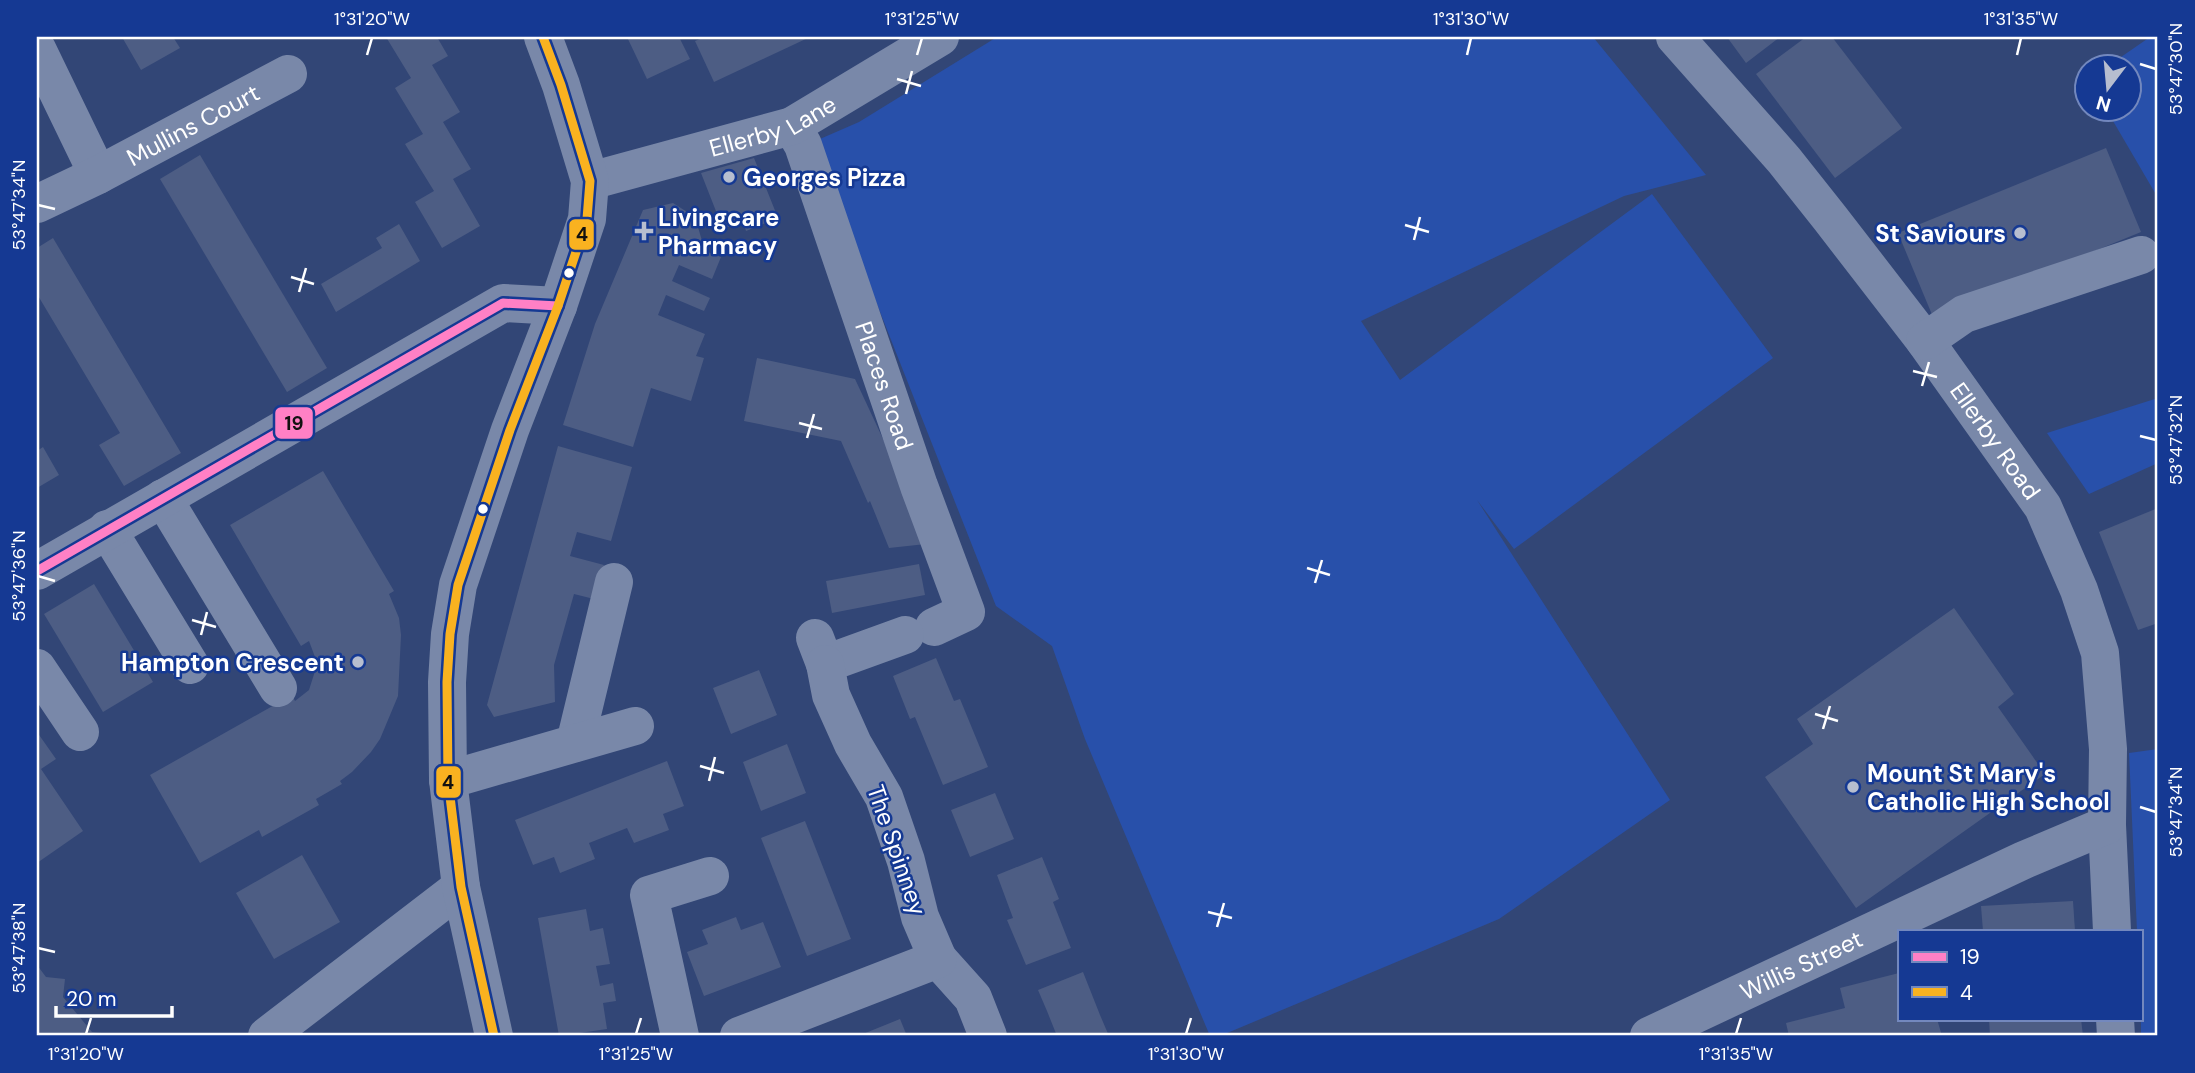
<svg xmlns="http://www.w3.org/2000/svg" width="2195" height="1073" viewBox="0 0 2195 1073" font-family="'DM Sans',sans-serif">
	<rect width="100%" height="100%" fill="#324676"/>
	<g fill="#2850aa">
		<polygon points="997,37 1593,37 1706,175 1624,196 1361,321 1400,380 1652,194 1773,358 1514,549 1477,500 1670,800 1499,919 1220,1036 1210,1036 1085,739 1052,646 996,606 813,142 859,122"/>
		<polygon points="2150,37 2158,37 2158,198 2106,109 2128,108 2128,66 2108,66"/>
		<polygon points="2158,398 2158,463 2089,494 2047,433"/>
		<polygon points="2158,749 2158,1036 2141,1036 2141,931 2137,931 2129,753"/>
	</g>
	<g fill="#4d5d84">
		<polygon points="122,37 173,37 180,48 141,70"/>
		<polygon points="386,37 437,37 448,56 432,65 460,112 443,122 471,169 453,179 480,226 442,248 415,202 434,191 405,144 423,134 395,88 411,78"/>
		<polygon points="627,37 679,37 690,59 647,79"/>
		<polygon points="705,37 810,37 714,82 695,41"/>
		<polygon points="1727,37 1780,37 1746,63"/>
		<polygon points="1806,37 1832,37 1902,128 1835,178 1756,74"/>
		<polygon points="2106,148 2141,232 1933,317 1898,233"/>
		<polygon points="200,155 327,368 287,392 160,179"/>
		<polygon points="754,158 778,218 746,231 743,221 723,229 701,173"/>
		<polygon points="673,203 695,217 705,251 721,257 712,279 679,265 672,281 710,298 704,311 666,295 658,315 705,334 696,356 704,358 691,401 651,388 633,447 563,425 595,324 643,210"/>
		<polygon points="399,224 420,261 336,312 321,284 382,248 376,238"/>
		<polygon points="53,238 181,453 124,486 99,445 120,433 37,294 37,248"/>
		<polygon points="757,358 855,379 891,456 926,544 889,548 870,501 868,503 841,441 744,421"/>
		<polygon points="558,446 632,467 611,541 577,532 570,556 604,565 594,599 574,594 554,665 555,702 494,717 487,705"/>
		<polygon points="43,447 59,475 37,488 37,451"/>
		<polygon points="323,471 394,591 389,594 399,618 401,635 398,696 380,739 371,752 352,772 340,781 342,784 316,799 319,805 262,837 259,830 200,863 150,775 292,695 295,701 309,690 316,668 315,657 309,641 301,646 230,525"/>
		<polygon points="2158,508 2158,623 2138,630 2099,532"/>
		<polygon points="919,564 925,595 832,613 826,581"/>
		<polygon points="94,584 153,682 103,712 44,614"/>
		<polygon points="1954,608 2014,694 1998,707 2045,774 1856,908 1765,777 1813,744 1797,719"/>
		<polygon points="936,658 954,701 960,699 988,767 943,785 915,717 910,719 893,676"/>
		<polygon points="759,670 777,715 731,734 713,688"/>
		<polygon points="37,732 56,759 41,769 83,831 37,863"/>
		<polygon points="787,744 806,793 761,811 743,762"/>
		<polygon points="667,761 684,806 663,814 669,830 634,843 627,828 589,843 595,859 560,873 554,857 533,865 515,820"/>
		<polygon points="995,793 1014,839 970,857 951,810"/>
		<polygon points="805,821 851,939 807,956 761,838"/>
		<polygon points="302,855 340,922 274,959 236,893"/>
		<polygon points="1042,857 1059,899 1053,902 1071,948 1026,965 1007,920 1013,918 997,875"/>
		<polygon points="2073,901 2075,931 1983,931 1981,906"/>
		<polygon points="586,909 590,931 603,928 610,964 596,966 600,986 613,983 616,1001 603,1003 607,1029 559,1036 538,918"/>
		<polygon points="736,917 741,930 763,922 781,967 704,996 687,952 708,944 702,930"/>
		<polygon points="37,965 46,977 65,979 63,997 92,1032 112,1034 112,1036 37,1036"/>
		<polygon points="1083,972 1100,1015 1109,1036 1057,1036 1047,1011 1038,990"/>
		<polygon points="1899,973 1899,1019 1937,1019 1942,1036 1789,1036 1786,1023 1845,1008 1840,988"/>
		<polygon points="900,1019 907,1036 858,1036"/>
		<polygon points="1989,1019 2081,1019 2083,1036 1990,1036"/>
	</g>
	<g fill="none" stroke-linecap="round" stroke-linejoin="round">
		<g stroke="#7988a9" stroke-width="38">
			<path id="s1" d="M1675,37L1784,160L1830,218L1925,341L2043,507L2079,590L2100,653L2108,749L2107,825L2112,931"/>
			<polyline points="37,49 98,175"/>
			<path id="s2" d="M792,126L803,145L919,486L966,612L934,627"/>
			<path id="s3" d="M590,181L792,126L940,37"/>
			<path id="s4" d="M37,204L98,175L288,74"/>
			<polyline points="1925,341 1964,314 2141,255"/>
			<polyline points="163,498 278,688"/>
			<polyline points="107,529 190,665"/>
			<polyline points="37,571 503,303 558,306"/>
			<polyline points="815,638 825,664 905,635"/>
			<polyline points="37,668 80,732"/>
			<polyline points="575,743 614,582"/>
			<polyline points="448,780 635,726"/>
			<polyline points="938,959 973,998 988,1036"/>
			<polyline points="2115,1019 2116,1036"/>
			<polyline points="267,1036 461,887"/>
			<polyline points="494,1036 461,887 448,780 447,682 450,634 458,585 510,430 558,306 587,219 590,181 561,85 543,37"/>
			<polyline points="680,1036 649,895 710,876"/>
			<polyline points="739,1036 938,959 920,917 906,861 884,797 853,744 831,695 825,664"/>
			<path id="s5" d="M1649,1036L2024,860L2107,825"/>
		</g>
		<defs>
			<polyline id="bus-1" points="37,571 503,303 558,306"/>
			<polyline id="bus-2" points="494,1036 461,887 448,780 447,682 450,634 458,585 510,430 558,306 587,219 590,181 561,85 543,37"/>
		</defs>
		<use href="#bus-1" stroke="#153993" stroke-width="14"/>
		<use href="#bus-2" stroke="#153993" stroke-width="14"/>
		<use href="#bus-1" stroke="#ff80c5" stroke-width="9"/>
		<use href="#bus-2" stroke="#f9b220" stroke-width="9"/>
	</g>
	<path fill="none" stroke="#fff" stroke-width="2.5" d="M367,55L372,38M917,55L922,38M1467,55L1471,38M2017,55L2021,38M2140,64L2156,69M897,79L921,86M906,94L912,71M38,205L55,209M1405,225L1429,232M1414,240L1420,217M291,277L314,284M299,292L306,268M1913,371L1937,377M1922,386L1929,362M799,423L822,429M2140,436L2156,440M807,438L814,414M1307,568L1330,575M38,576L55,581M1315,583L1322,560M192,620L216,627M201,635L207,612M1815,714L1838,721M1823,729L1830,706M700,766L724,773M709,781L715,757M2140,807L2156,812M1208,912L1232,918M1217,927L1224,903M38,948L55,952M86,1034L91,1018M636,1034L641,1018M1186,1034L1191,1018M1736,1034L1741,1018"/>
	<g fill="#b7becf" stroke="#153993" stroke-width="2.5">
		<circle cx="729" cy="177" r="7"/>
		<path d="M640.5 220.5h7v7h7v7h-7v7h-7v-7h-7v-7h7z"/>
		<circle cx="2020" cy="233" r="7"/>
		<circle cx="358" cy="662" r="7"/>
		<circle cx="1853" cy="787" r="7"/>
	</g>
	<g fill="#fff" stroke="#153993" stroke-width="2.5">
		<circle cx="569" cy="273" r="6"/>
		<circle cx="483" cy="509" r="6"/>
	</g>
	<g text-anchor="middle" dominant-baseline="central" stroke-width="5" stroke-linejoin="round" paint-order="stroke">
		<g font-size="24" fill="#fff" stroke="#153993">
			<text stroke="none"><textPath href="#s3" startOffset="191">Ellerby Lane</textPath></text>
			<text stroke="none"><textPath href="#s4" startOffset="175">Mullins Court</textPath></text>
			<text stroke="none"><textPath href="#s2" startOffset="276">Places Road</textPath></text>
			<text stroke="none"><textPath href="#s1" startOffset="516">Ellerby Road</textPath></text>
			<text transform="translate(897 850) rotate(71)">The Spinney</text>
			<text stroke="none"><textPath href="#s5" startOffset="168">Willis Street</textPath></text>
		</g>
		<g font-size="24" font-weight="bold" fill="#fff" stroke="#153993" text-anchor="start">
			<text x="743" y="177">Georges Pizza</text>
			<text x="658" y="217">Livingcare<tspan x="658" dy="28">Pharmacy</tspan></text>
			<text x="2006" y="233" text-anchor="end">St Saviours</text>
			<text x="344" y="662" text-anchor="end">Hampton Crescent</text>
			<text x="1867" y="773">Mount St Mary's<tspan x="1867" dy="28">Catholic High School</tspan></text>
		</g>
	</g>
	<g stroke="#153993" stroke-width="2.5">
		<rect x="568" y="218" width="27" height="33" rx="7" fill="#f9b220"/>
		<rect x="274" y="406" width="40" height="34" rx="7" fill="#ff80c5"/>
		<rect x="435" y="765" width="27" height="34" rx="7" fill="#f9b220"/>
	</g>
	<g font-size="19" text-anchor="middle" font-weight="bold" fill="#111">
		<text x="582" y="241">4</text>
		<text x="294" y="430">19</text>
		<text x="448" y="789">4</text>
	</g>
	<rect width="2195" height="1073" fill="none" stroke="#153993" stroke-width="77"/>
	<rect x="1898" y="930" width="245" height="91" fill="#153993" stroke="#7388be" stroke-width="2"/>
	<rect x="1912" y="952" width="35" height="10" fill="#ff80c5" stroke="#7388be" stroke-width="2"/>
	<text x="1960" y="964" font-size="21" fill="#ffffff">19</text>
	<rect x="1912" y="987" width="35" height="10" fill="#f9b220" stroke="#7388be" stroke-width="2"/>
	<text x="1960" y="1000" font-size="21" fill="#ffffff">4</text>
	<g transform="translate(2108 88) rotate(196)"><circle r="33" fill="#153993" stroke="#7388be" stroke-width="2"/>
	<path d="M0-5L12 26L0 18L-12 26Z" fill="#b7becf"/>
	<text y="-10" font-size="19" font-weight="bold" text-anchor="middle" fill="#ffffff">N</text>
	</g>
	<path d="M56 1006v10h116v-10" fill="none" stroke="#ffffff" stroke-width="3.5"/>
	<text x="66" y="1006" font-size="21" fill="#ffffff" stroke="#153993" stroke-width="5" paint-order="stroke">20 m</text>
	<rect x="38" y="38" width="2118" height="996" fill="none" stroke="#fff" stroke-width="2.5"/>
	<g font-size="18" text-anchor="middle" fill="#fff">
		<text x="372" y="25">1°31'20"W</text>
		<text x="922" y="25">1°31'25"W</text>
		<text x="1471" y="25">1°31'30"W</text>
		<text x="2021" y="25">1°31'35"W</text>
		<text transform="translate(2176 69) rotate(-90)" y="6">53°47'30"N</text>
		<text transform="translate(19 205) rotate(-90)" y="6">53°47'34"N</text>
		<text transform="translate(2176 440) rotate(-90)" y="6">53°47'32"N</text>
		<text transform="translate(19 576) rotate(-90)" y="6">53°47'36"N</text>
		<text transform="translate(2176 812) rotate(-90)" y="6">53°47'34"N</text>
		<text transform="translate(19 948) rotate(-90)" y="6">53°47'38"N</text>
		<text x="86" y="1060">1°31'20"W</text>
		<text x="636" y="1060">1°31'25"W</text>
		<text x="1186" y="1060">1°31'30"W</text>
		<text x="1736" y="1060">1°31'35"W</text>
	</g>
</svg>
